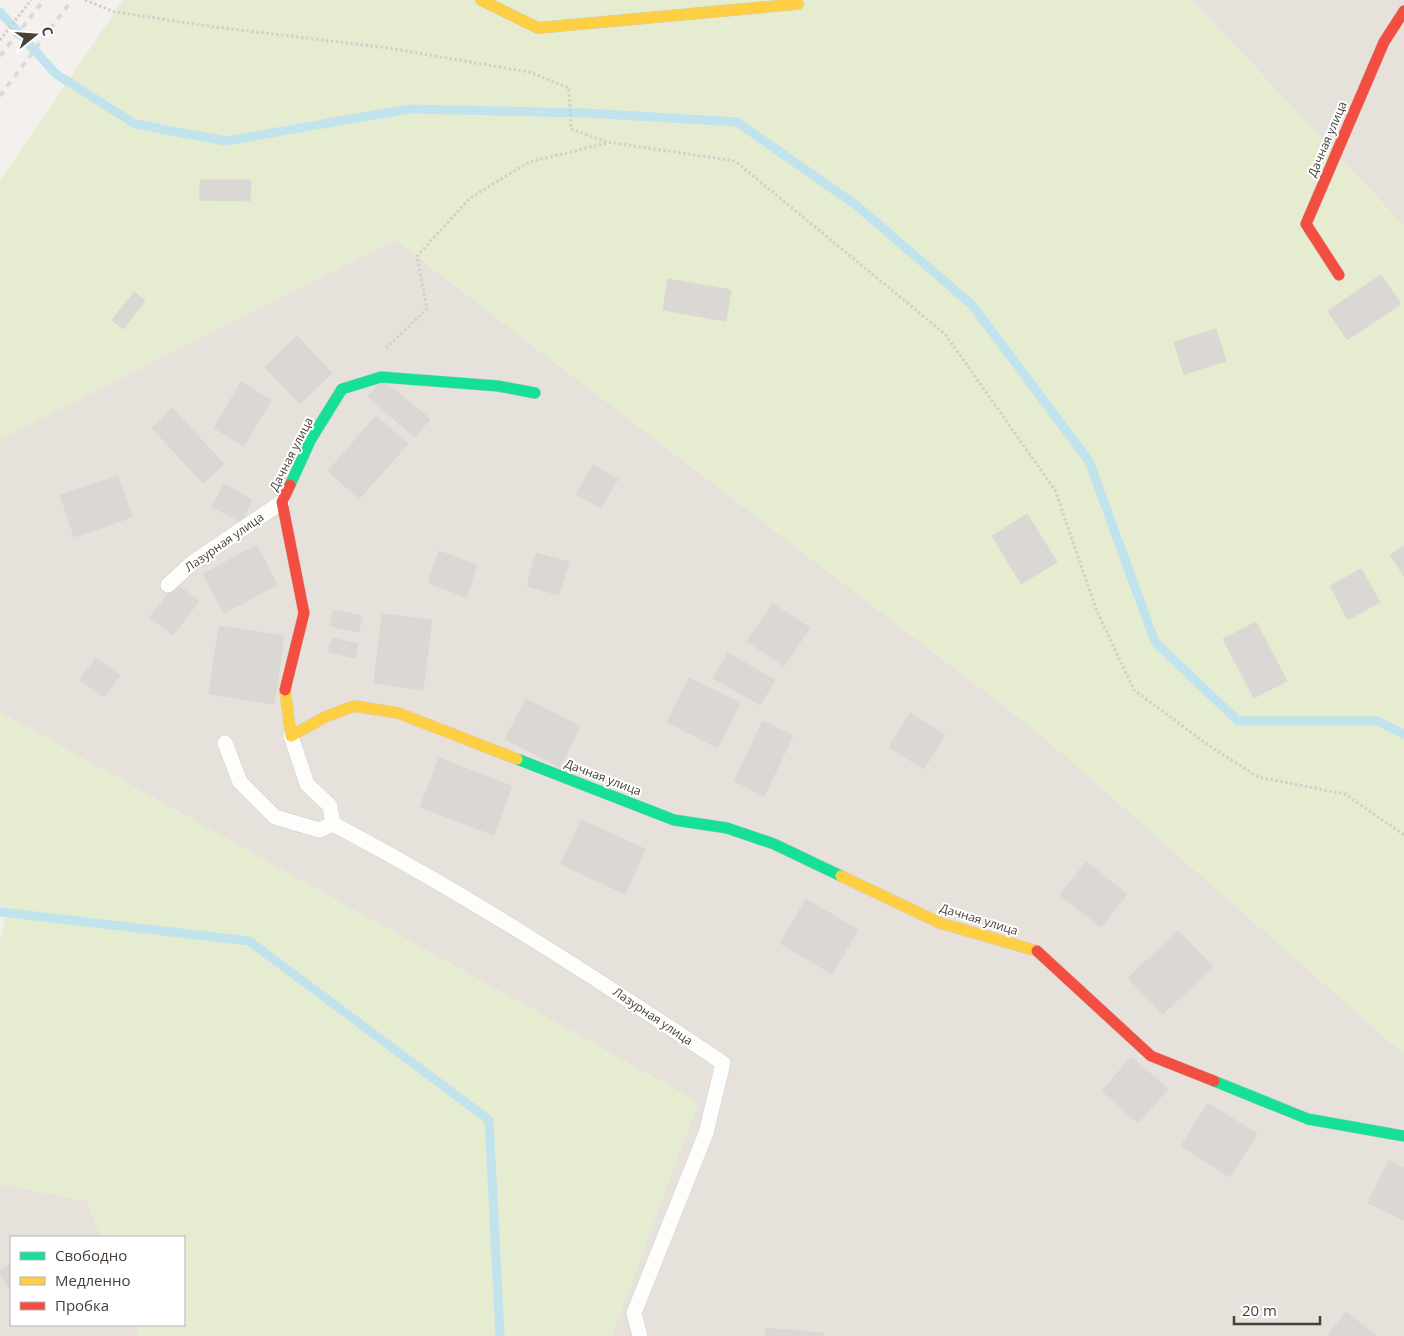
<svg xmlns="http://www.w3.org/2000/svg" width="1404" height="1336" viewBox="0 0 1404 1336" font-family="'Open Sans',sans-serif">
	<rect width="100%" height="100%" fill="#f3f0ed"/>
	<g fill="#e7e1db">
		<polygon points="1192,0 1404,0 1404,226"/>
		<polygon points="395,240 1039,733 1404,1054 1404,1336 612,1336 698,1102 0,712 0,439"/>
		<polygon points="0,1184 87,1201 101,1237 11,1237 11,1325 135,1325 139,1336 0,1336"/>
	</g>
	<g fill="#e5eccf">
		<polygon points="123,0 1192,0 1404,226 1404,1054 1039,733 395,240 0,439 0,181"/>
		<polygon points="0,712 698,1102 612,1336 139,1336 135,1325 184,1325 184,1237 101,1237 87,1201 0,1184 0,940 6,916 0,904"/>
	</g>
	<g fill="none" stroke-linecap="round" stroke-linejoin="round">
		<g stroke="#c0e3ee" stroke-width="9">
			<polyline points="0,12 56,74 135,124 225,141 409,109 586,113 737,122 856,205 972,305 1089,461 1155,642 1238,721 1377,721 1404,734"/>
			<polyline points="0,912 249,941 489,1120 500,1336"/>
		</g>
	</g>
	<g fill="#dbd7d4" stroke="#dbd7d3">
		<polygon points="200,180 251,180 250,201 200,200"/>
		<polygon points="1381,275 1401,304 1347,340 1328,311"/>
		<polygon points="668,279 731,290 726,321 663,310"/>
		<polygon points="134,292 145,301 123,329 112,320"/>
		<polygon points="1216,329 1226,361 1184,374 1174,342"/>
		<polygon points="297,336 332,373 300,404 265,367"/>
		<polygon points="383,380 430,419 415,437 368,397"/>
		<polygon points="241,382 271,400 244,446 214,428"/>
		<polygon points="172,408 224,464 203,483 152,428"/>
		<polygon points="376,416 408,444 359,499 328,471"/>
		<polygon points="593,465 618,479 601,508 576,494"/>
		<polygon points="118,476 132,517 74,537 60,495"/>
		<polygon points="224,484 252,500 241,522 212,507"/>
		<polygon points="1027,514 1057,562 1021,584 992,536"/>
		<polygon points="257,545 277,585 224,613 203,574"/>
		<polygon points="1404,546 1404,576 1390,555"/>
		<polygon points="439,551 477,565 466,597 428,583"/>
		<polygon points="536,553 569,562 559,595 527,586"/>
		<polygon points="1361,569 1380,602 1348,620 1330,586"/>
		<polygon points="176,584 199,601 173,635 150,617"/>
		<polygon points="773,604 810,628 784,666 747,641"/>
		<polygon points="333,610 362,616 359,632 330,626"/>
		<polygon points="382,614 432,620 423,690 374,683"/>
		<polygon points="1256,622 1287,681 1254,698 1223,639"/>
		<polygon points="219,626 284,636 274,704 209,694"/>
		<polygon points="332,638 358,644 355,658 328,652"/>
		<polygon points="728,653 775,680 760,705 713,678"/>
		<polygon points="96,658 120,675 104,697 80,680"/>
		<polygon points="689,678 740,703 718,748 667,722"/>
		<polygon points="526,699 580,726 560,767 505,739"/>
		<polygon points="910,713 945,735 924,769 889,747"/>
		<polygon points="763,721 793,736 764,796 734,781"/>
		<polygon points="439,758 512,786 494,835 420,807"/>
		<polygon points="581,820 645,849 625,894 561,864"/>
		<polygon points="1086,862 1127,894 1101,927 1060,895"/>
		<polygon points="806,899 858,930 832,974 780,943"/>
		<polygon points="1178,931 1213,967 1163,1014 1128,978"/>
		<polygon points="1131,1057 1168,1089 1138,1123 1102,1091"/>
		<polygon points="1208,1103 1257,1134 1230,1177 1181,1146"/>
		<polygon points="1389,1160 1404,1168 1404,1220 1368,1203"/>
		<polygon points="11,1263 11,1291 0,1275 0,1271"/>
		<polygon points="1346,1312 1377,1336 1327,1336"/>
		<polygon points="765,1328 823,1333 823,1336 765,1336"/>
	</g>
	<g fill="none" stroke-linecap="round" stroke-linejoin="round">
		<defs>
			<g id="lane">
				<polyline points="168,585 192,563 282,502"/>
				<polyline points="225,743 240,782 275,817 319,830 333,824 330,806 307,784 291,736"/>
				<path d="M333,824C468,895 596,978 723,1063L706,1133L634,1313L640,1336"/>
			</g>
			<g id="fast">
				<polyline points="290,485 311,439 342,389 381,377 498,386 535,393"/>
				<polyline points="517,759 674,820 727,828 774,844 841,876"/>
				<polyline points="1214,1081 1308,1119 1404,1136"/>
			</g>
			<g id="slow">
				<polyline points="481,0 538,28 798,4"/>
				<polyline points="285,690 291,736 325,717 354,706 398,713 517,759"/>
				<polyline points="841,876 940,923 1037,951"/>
			</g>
			<g id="jam">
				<polyline points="1339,275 1306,224 1384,42 1404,11"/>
				<polyline points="285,690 304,613 282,502 290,485"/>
				<polyline points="1037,951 1151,1056 1214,1081"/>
			</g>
		</defs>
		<use href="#lane" stroke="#d1cecb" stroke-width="16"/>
		<use href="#fast" stroke="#d3cdc6" stroke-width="12"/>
		<use href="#slow" stroke="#d3cdc6" stroke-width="12"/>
		<use href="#jam" stroke="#d3cdc6" stroke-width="12"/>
		<g stroke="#d3d0cc" stroke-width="3" stroke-dasharray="2.5 2.5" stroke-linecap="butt">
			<polyline points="85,0 115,12 215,27 388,48 529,72 569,88 571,129 607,142 735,161 945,334 1055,490 1096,609 1134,690 1208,745 1258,777 1345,794 1404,835"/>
			<polyline points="0,40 31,0"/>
			<polyline points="386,348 427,309 417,256 470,198 529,162 607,143"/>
		</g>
		<use href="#lane" stroke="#fdfdfc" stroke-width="15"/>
		<use href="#fast" stroke="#16e098" stroke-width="11"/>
		<use href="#slow" stroke="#ffcf43" stroke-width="11"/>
		<use href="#jam" stroke="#f24e42" stroke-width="11"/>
		<g stroke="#dadad9" stroke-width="4" stroke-dasharray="6 6" stroke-linecap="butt">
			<polyline points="0,56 44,0"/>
			<polyline points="0,96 72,0"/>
		</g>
	</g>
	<g text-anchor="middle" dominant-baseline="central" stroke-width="4" stroke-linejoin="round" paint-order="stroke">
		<g font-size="12" fill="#494039" stroke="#fff">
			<text transform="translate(1327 139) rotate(-67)">Дачная улица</text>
			<text transform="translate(291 454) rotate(-63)">Дачная улица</text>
			<text transform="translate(224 542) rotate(-35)">Лазурная улица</text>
			<text transform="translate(603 777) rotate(21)">Дачная улица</text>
			<text transform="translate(979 919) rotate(17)">Дачная улица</text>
			<text transform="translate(653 1016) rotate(34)">Лазурная улица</text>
		</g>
	</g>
	<rect x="10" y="1236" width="175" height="90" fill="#ffffff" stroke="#b6b3b0"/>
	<rect x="20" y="1252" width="25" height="8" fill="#16e098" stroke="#b6b3b0"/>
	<text x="55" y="1261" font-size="15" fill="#494039">Свободно</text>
	<rect x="20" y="1277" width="25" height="8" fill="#ffcf43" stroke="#b6b3b0"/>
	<text x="55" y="1286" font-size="15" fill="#494039">Медленно</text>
	<rect x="20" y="1302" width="25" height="8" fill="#f24e42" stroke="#b6b3b0"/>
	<text x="55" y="1311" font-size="15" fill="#494039">Пробка</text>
	<g transform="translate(35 35) rotate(73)" stroke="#ffffff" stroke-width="4" paint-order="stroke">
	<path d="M0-4L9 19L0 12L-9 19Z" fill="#494039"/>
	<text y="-8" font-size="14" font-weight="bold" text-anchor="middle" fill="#494039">С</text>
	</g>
	<path d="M1234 1316v8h86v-8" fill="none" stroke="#494039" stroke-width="2.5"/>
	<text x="1242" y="1316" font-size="15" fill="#494039" stroke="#ffffff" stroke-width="4" paint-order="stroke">20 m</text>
</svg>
